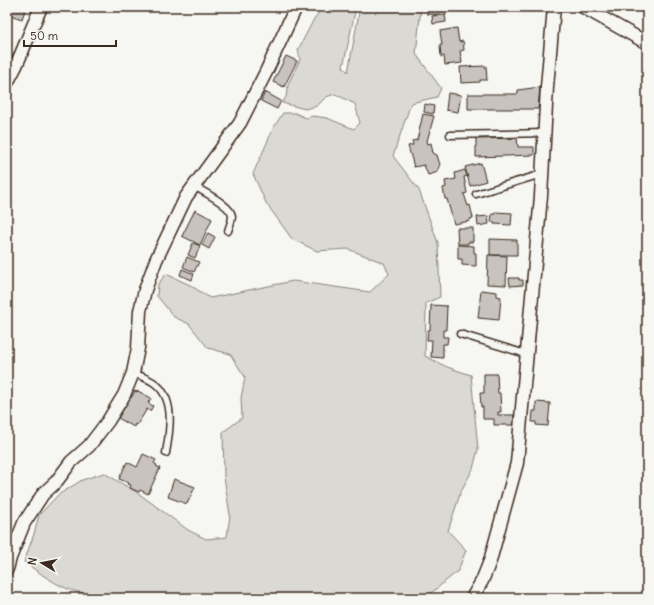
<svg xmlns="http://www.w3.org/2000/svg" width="654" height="605" viewBox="0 0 654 605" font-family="Delius,sans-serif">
	<rect width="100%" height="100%" fill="#f6f6f2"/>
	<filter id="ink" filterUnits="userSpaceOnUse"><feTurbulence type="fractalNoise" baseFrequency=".025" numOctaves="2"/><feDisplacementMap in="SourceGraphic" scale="8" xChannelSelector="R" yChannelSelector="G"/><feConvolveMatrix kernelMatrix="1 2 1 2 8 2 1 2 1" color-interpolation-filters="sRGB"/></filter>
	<g filter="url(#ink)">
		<path fill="#dad9d3" stroke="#8a8278" d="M323,7H356L343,67L348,72L360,7H421L416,54L441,88L437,97L411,103L393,156L419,190L438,243L440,297L426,303L425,356L447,367L471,375L478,449L473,469L461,491L448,531L466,550L458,571L425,598H110C99,591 87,595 74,591C58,587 37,571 24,562L34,534L39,515L58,495L82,480L104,473L138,493L188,530L206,539L227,537L230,515L224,477L223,432L242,418L241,398L245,377L230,354L208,348L189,324L174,317L157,296L158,284L166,274L190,285L210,298L293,281L370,292L389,274L384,263L348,249L317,251L292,239L266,203L253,174L274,127L283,113H295L306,118L313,116L327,118L354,129L360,123L355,104L335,94L326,97L317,106L305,109L282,103L286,97L288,85L300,59L298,50L314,19Z"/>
		<g fill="#c8c3be" stroke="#3b2a1e">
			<polygon points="8,7 26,7 22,19 7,14"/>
			<polygon points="427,7 447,7 446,15 427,14"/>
			<polygon points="445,15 446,22 433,24 432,16"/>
			<polygon points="457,28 459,42 463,41 464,50 460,51 462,63 445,65 444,56 441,57 440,45 442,45 440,31"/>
			<polygon points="286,56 297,61 284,87 273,82"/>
			<polygon points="486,66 487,80 480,80 480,82 461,83 460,67"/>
			<polygon points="540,87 538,109 468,109 468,94 518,94 518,90"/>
			<polygon points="265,92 281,101 277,109 261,101"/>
			<polygon points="448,93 461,95 458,112 446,110"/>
			<polygon points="425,104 434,106 433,114 424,112"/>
			<polygon points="423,114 434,116 427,141 428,144 431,143 433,153 437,155 440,165 438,169 438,172 428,175 424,165 414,167 408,146 413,145 412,141 417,140"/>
			<polygon points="517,138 518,147 534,147 534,155 476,157 476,139"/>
			<polygon points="481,163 486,181 470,186 465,167"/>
			<polygon points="465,170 467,176 464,177 467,193 464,194 468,206 470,205 473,218 470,219 470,221 454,224 447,199 445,199 443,188 446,187 445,181 456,179 455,173"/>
			<polygon points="195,210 212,219 200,245 182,236"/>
			<polygon points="495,212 512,213 511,225 494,224 494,222 491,222 492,214 495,214"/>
			<polygon points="488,216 489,224 478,226 477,217"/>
			<polygon points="457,228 473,228 473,242 468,242 468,244 458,244"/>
			<polygon points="208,233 215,237 209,249 202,245"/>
			<polygon points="490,239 517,240 517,255 490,255"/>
			<polygon points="193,243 200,246 195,258 188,255"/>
			<polygon points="458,245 474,246 474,253 476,253 476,266 462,265 462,259 458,259"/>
			<polygon points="488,255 507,256 506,285 487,284"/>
			<polygon points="187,257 199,262 194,272 183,267"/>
			<polygon points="182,269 194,274 192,280 180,275"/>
			<polygon points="509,278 519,278 519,280 523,280 523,285 510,286"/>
			<polygon points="481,290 497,292 497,296 501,297 499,320 478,318"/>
			<polygon points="431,305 447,306 446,330 443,330 443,337 448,337 447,344 443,344 443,358 431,357 432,340 427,340 428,330 430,330"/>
			<polygon points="484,374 497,374 498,393 500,393 501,412 498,412 498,415 514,415 514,425 494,425 494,419 483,419 483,407 481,407 480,393 484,393"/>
			<polygon points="135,391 137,392 138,391 151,398 148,403 153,406 150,411 147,409 137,425 135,424 134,427 118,418 130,397 131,398"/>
			<polygon points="536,402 550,403 548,426 536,425 536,422 532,422 533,411 536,411"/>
			<polygon points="143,454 156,460 154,463 157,465 156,466 160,468 148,494 140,490 139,492 130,488 131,485 128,484 129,483 119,479 127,462 137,467"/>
			<polygon points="174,479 195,487 187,504 168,497"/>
		</g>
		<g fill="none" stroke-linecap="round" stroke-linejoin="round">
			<defs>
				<g id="service">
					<polyline points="450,135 545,133"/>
					<path d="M194,186C203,192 231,205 232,216C232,221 229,227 228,231"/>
					<polyline points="476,194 542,174"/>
					<polyline points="460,334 526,354"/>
					<path d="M133,373C140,376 147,378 153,382C176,397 170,430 166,453"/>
				</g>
				<g id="minor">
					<polyline points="583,7 647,43"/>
					<polyline points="7,83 16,66 41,7"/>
					<polyline points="7,569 10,558 24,523 43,494 56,482 71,462 89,446 108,421 124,395 133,373 138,348 140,311 145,290 156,260 186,197 240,123 266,72 296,7"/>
					<polyline points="472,598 482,581 490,561 517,463 541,196 547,87 554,7"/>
				</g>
			</defs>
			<use href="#service" stroke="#3b2a1e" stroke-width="9"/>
			<use href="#minor" stroke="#3b2a1e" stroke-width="15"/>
			<use href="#service" stroke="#f6f6f2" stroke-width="6"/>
			<use href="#minor" stroke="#f6f6f2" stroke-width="12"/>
		</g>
	</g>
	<rect width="654" height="605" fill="none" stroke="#f6f6f2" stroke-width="24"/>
	<rect x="12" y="12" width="630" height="581" fill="none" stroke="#3b2a1e" stroke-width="1.5" filter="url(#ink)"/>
	<g transform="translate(42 563) rotate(280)" stroke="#f6f6f2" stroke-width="3" paint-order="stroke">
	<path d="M0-3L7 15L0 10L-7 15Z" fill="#3b2a1e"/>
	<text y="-6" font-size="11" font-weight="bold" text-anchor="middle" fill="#3b2a1e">N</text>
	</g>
	<path d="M24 40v6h92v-6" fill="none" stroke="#3b2a1e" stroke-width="2"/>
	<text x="30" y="40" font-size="12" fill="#3b2a1e" stroke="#f6f6f2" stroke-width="3" paint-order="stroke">50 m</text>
</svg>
